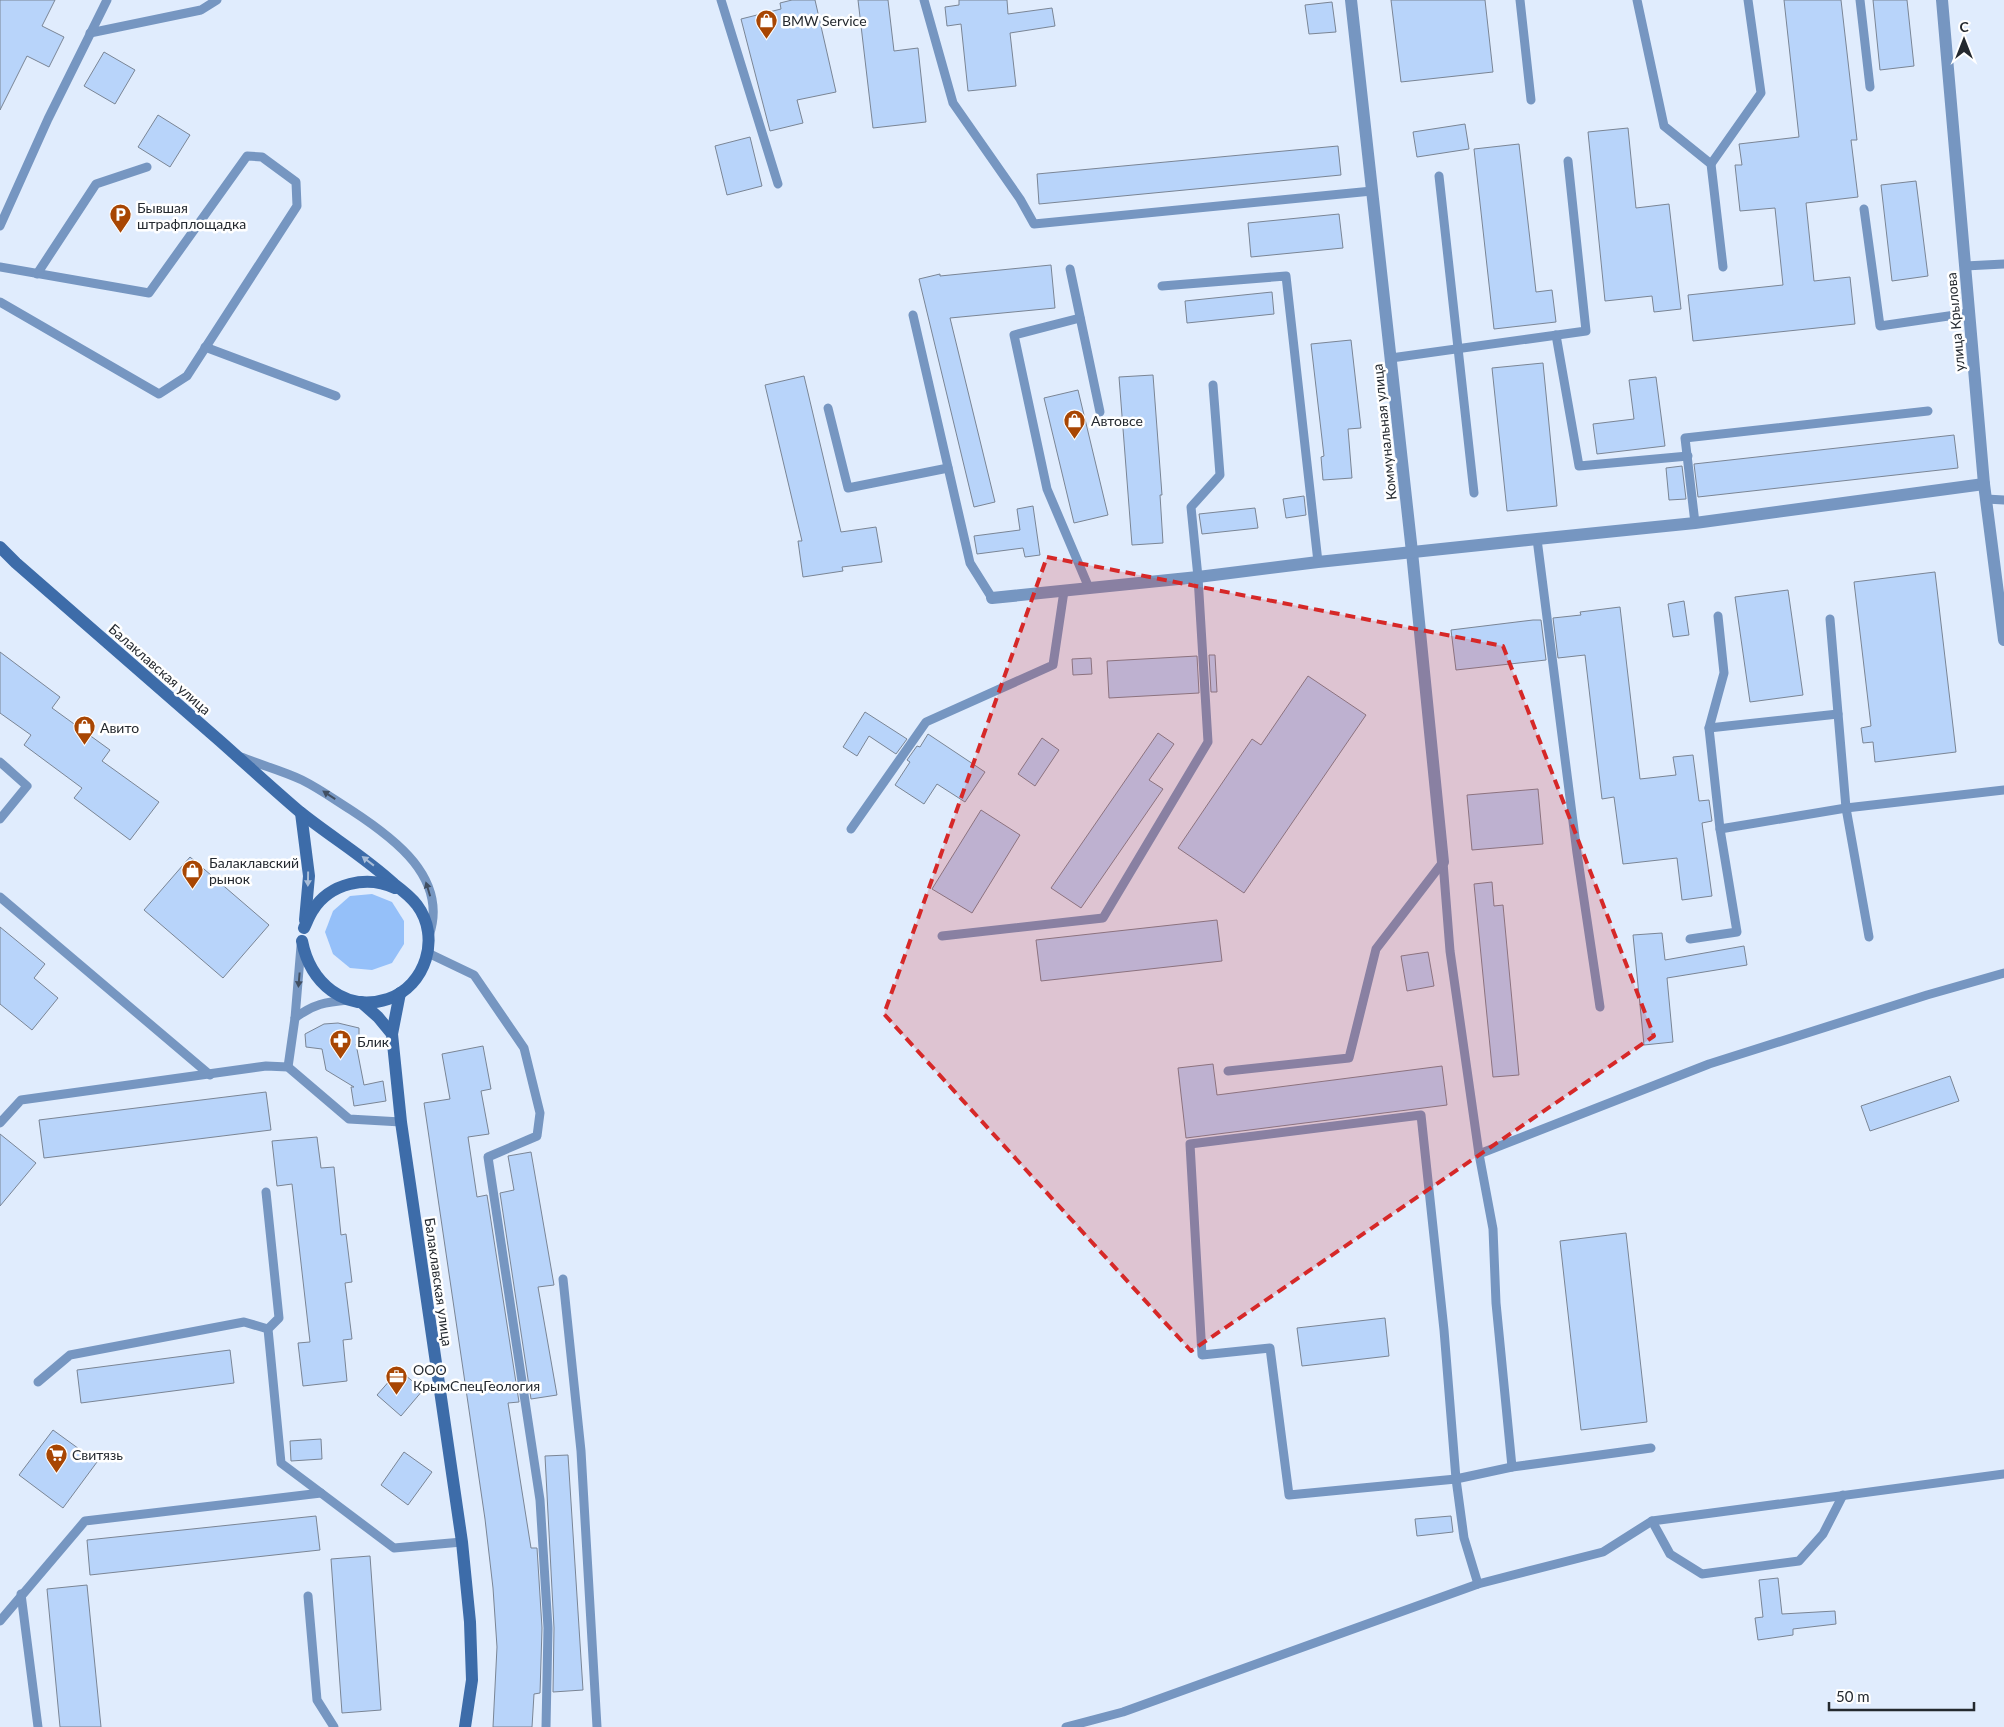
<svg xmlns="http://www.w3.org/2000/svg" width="2004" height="1727" viewBox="0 0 2004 1727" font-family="Lato,sans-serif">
	<rect width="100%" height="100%" fill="#e0ecfd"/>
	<polygon fill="#95c0f9" points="372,894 392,902 404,921 404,944 392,963 372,970 350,968 333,954 325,932 333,911 350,896"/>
	<g fill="#b8d4fa" stroke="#7a8595">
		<polygon points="0,0 55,0 42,26 64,37 49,67 27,56 0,110"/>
		<polygon points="792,0 815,0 836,92 797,100 803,123 770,131 741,19 781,9 780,3"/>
		<polygon points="858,0 888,0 894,51 918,48 926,122 873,128"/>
		<polygon points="959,0 1007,0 1008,14 1052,8 1055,26 1010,33 1016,86 968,91 961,24 947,26 945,7 959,5"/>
		<polygon points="1391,0 1485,0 1493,72 1401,82"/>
		<polygon points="1784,0 1841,0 1857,140 1851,140 1858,197 1806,203 1814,281 1850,277 1855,324 1693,341 1688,295 1783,285 1775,208 1740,211 1735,165 1742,165 1739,144 1799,137"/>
		<polygon points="1873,0 1907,0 1914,66 1880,70"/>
		<polygon points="1332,2 1336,32 1309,34 1305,5"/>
		<polygon points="104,52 135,70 115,104 84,86"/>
		<polygon points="158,115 190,135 170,167 138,147"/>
		<polygon points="1465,124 1469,149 1417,157 1413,132"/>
		<polygon points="1628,128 1636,208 1669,204 1681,309 1654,312 1652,296 1605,301 1588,132"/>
		<polygon points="750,137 762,186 727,195 715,146"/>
		<polygon points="1519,144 1536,292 1552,290 1556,322 1494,329 1474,149"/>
		<polygon points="1338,146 1341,175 1039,204 1037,174"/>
		<polygon points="1916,181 1928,276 1892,281 1881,185"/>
		<polygon points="1339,214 1343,248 1251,257 1248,223"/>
		<polygon points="1051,265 1055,308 950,318 995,502 974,507 919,279 940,274 940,276"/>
		<polygon points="1272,292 1274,314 1187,323 1185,301"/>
		<polygon points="1351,340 1361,428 1348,429 1352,478 1323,480 1321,457 1324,456 1311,344"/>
		<polygon points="1543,363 1557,506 1507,511 1492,368"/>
		<polygon points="1153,375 1162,495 1160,495 1163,543 1132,545 1119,377"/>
		<polygon points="804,376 841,532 876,527 882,562 842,567 843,571 803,577 798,541 802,541 765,385"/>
		<polygon points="1656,377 1665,446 1597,454 1593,424 1634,419 1629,380"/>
		<polygon points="1078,390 1108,515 1074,523 1044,398"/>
		<polygon points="1954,435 1958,468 1698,497 1694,464"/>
		<polygon points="1682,466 1686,499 1669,500 1666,468"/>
		<polygon points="1304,496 1306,515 1286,518 1283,499"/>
		<polygon points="1033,506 1040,555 1025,557 1023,548 977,554 974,536 1020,530 1017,509"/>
		<polygon points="1255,508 1258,528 1202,534 1199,514"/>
		<polygon points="1935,572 1956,752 1875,762 1873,742 1863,743 1861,728 1871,726 1854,582"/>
		<polygon points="1788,590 1803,695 1750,702 1735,597"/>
		<polygon points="1684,601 1689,635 1673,637 1668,604"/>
		<polygon points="1620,607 1640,779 1676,775 1673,757 1693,755 1699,801 1709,800 1712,821 1702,823 1712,896 1682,900 1677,858 1623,864 1614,797 1602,799 1585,655 1558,658 1553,618 1581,615 1580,612"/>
		<polygon points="1533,620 1541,620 1546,660 1456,670 1451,630"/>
		<polygon points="0,652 60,697 52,708 110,750 102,761 159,802 130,840 74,798 82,788 24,745 31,735 0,713"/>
		<polygon points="1209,655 1215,655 1217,692 1211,692"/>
		<polygon points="1197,656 1199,693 1109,698 1107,661"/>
		<polygon points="1091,658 1092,674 1073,675 1072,659"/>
		<polygon points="1308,676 1366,715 1244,893 1178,848 1252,739 1261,745"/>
		<polygon points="865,712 907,739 896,754 869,736 857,756 843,747"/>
		<polygon points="1158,733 1174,744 1149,780 1163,789 1081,908 1051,888"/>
		<polygon points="928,734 985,772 965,802 937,784 924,804 895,785 910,762 907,760 917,746 920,747"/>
		<polygon points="1042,738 1059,750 1035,786 1018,774"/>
		<polygon points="1538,789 1543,844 1472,850 1467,795"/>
		<polygon points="981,810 1020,835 972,913 932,889"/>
		<polygon points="190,857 269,925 223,978 144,910"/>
		<polygon points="1492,882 1494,906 1503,905 1519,1075 1493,1077 1474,884"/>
		<polygon points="1217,920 1222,961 1041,981 1036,940"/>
		<polygon points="0,927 45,964 34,978 58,998 32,1030 0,1004"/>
		<polygon points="1662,933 1665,960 1744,946 1747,965 1667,978 1673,1042 1644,1045 1633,935"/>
		<polygon points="1428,952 1434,986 1407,991 1401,956"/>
		<polygon points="338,1023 359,1028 359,1044 356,1044 364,1085 383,1081 386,1101 354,1106 351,1087 354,1087 326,1070 322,1049 306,1047 305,1034 324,1024"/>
		<polygon points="483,1046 491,1089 481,1091 489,1134 468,1137 477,1197 487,1195 519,1402 508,1403 531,1548 537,1548 542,1628 540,1693 534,1694 532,1727 493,1727 497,1647 493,1588 485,1519 424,1103 450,1099 442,1054"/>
		<polygon points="1213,1064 1217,1095 1442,1066 1447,1105 1186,1138 1178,1068"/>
		<polygon points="1950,1076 1959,1101 1870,1131 1861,1106"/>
		<polygon points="266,1092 271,1130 44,1158 39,1120"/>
		<polygon points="0,1134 36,1163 0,1206"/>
		<polygon points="317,1137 321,1168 334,1167 341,1235 346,1234 352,1282 345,1283 352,1339 343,1340 347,1381 303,1386 298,1343 310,1342 292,1184 277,1186 272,1141"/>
		<polygon points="531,1152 554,1285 538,1287 557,1395 531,1399 500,1193 514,1190 508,1156"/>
		<polygon points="1626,1233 1647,1422 1581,1430 1560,1241"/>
		<polygon points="1385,1318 1389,1356 1302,1366 1297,1328"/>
		<polygon points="230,1350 234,1383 81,1403 77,1370"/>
		<polygon points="399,1370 423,1390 401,1416 377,1395"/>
		<polygon points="53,1430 97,1462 63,1508 19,1475"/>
		<polygon points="321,1439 322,1459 291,1461 290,1441"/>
		<polygon points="404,1452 432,1472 408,1505 381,1485"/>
		<polygon points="568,1455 583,1690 553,1692 554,1628 545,1456"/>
		<polygon points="316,1516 320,1550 90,1575 87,1540"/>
		<polygon points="1451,1516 1453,1532 1417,1536 1415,1519"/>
		<polygon points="370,1556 381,1710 342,1713 331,1559"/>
		<polygon points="1778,1578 1782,1614 1835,1611 1836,1624 1793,1629 1793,1635 1758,1640 1755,1618 1763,1617 1759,1580"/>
		<polygon points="87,1585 101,1727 60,1727 47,1589"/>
	</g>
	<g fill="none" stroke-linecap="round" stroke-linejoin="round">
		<g stroke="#7696c1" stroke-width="9">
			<polyline points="721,0 778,184"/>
			<polyline points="924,0 953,103 1020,199 1034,224 1372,191"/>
			<polyline points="1520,0 1531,100"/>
			<polyline points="1637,0 1664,126 1711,164 1723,267"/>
			<polyline points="1860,0 1870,87"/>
			<polyline points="90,33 201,10 217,0"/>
			<polyline points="1711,164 1761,93 1748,0"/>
			<polyline points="1439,176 1474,493"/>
			<polyline points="1864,209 1880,326 1969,313"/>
			<polyline points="0,226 48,119 107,0"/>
			<polyline points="1965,266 2004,264"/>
			<polyline points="0,267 149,293 247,156 262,157 296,182 297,206 187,376 159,394 0,302"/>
			<polyline points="1070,269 1100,412"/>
			<polyline points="37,274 96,184 147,167"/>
			<polyline points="1162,286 1286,276 1318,562"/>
			<polyline points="913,315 970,563 992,598"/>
			<polyline points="1080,318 1014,335 1047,489 1089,588"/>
			<polyline points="1556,335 1579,466 1688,456"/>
			<polyline points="205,347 336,396"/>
			<polyline points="1391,358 1586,331 1568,161"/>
			<polyline points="828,408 848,488 948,468"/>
			<polyline points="1986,499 2004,500"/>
			<polyline points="1695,523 1685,438 1928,411"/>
			<polyline points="1537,539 1577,853 1600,1007"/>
			<polyline points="1830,619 1846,808 1869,937"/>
			<polyline points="1709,728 1838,714"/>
			<path d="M241,757C261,765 283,771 302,780C320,789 335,800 351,810C394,838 449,878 429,936"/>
			<polyline points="0,762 27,786 0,819"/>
			<polyline points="851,829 926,722 1053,665 1064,591"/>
			<polyline points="1720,829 1846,808 2004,790"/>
			<polyline points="1443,862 1450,951 1479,1154 1493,1229 1496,1303 1512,1467"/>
			<polyline points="0,897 210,1075"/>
			<polyline points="942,936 1103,918 1208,742 1198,577 1191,507 1220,475 1213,385"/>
			<polyline points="1690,939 1737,932 1720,829 1709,728 1724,673 1718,616"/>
			<polyline points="428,953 474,975 524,1048 540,1113 537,1136 488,1157 540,1500 548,1628 546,1727"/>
			<path d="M295,1018C313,1004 326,1002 348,1000"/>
			<polyline points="288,1067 295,1018 301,946"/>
			<polyline points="1228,1071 1349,1058 1376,949 1443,862"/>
			<polyline points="0,1123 21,1100 266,1066 288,1067 349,1119 401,1122"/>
			<polyline points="1479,1154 1709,1064 1927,995 2004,973"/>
			<polyline points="266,1192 279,1318 268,1329 281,1463 321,1493"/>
			<polyline points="563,1279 581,1451 597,1727"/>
			<polyline points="38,1382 70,1355 244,1322 268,1329"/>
			<polyline points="1652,1521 1670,1554 1702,1574 1799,1561 1823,1534 1843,1495"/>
			<polyline points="1478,1584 1464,1538 1456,1479 1444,1330 1421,1115 1190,1144 1202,1355 1270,1348 1289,1495 1456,1479 1512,1467 1651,1448"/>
			<polyline points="21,1594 38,1727"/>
			<polyline points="308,1596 317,1700 334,1727"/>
			<polyline points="0,1621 85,1521 321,1493 394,1548 462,1542"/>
			<polyline points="1066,1727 1123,1712 1478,1584 1603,1552 1652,1521 2004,1474"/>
		</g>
		<g stroke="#7696c1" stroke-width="12">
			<polyline points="1351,0 1412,552 1443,862"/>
			<polyline points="992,598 1198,577 1318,562 1537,539 1695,523 1984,484"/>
		</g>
		<polyline stroke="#7696c1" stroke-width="12" points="1942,0 1984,484 2004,640"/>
		<g stroke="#3d6ca9" stroke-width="12">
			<path d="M0,547L16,563C84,622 152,682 220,741C247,765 273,789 300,812C331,837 365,857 394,884C402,890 411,897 417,905C441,937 426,986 388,999C344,1013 310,982 302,941"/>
			<polyline points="301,813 309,876 305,920"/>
			<path d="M304,928C307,922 309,916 313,910C330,883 367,875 395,888"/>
			<polyline points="361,1002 378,1017 392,1034 401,1122 462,1542 470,1622 472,1680 465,1727"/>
			<polyline points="392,1034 400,993"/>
		</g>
	</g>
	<defs><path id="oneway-solid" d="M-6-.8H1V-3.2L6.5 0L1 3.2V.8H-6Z" transform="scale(1.25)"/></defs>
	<g fill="#414f62">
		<use href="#oneway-solid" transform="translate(329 795) rotate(-147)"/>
		<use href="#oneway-solid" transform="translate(428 889) rotate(-107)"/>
		<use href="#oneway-solid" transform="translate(299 980) rotate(95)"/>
	</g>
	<g fill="#a8bdd8">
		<use href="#oneway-solid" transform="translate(368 861) rotate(-142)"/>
		<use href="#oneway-solid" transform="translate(308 879) rotate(91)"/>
	</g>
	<path fill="#d62828" fill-opacity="0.2" stroke="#d62828" stroke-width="4" stroke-dasharray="10 6" stroke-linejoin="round" d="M1047,557L1503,646L1654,1036L1191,1351L884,1014Z"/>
	<defs>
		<symbol id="shop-pin" viewBox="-11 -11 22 30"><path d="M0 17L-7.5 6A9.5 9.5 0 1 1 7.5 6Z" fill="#a84603" stroke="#fff"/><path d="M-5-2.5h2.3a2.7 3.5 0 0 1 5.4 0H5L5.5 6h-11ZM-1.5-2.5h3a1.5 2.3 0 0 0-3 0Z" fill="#fff"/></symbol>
		<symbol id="parking-pin" viewBox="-11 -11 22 30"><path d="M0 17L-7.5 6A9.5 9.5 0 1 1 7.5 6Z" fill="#a84603" stroke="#fff"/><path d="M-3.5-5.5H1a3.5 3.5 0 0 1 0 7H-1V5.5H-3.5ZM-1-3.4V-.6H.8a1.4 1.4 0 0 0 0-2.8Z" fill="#fff"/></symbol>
		<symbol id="pharmacy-pin" viewBox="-11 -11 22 30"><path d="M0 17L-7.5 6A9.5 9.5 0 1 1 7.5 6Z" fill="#a84603" stroke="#fff"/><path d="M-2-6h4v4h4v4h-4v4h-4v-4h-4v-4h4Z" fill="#fff"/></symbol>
		<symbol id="office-pin" viewBox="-11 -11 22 30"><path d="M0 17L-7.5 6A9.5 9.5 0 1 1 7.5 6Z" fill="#a84603" stroke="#fff"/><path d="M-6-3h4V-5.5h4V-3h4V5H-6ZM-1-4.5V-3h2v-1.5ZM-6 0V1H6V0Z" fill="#fff"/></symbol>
		<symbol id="supermarket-pin" viewBox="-11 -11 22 30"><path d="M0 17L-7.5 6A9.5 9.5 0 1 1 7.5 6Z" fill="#a84603" stroke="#fff"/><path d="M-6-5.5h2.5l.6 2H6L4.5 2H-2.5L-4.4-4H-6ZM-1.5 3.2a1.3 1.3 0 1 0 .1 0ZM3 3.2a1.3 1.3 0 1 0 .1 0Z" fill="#fff"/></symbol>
	</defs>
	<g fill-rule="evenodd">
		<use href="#shop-pin" x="754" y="8" width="25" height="34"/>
		<use href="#parking-pin" x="108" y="202" width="25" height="34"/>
		<use href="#shop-pin" x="1062" y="408" width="25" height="34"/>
		<use href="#shop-pin" x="72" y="714" width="25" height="34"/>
		<use href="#shop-pin" x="180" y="858" width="25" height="34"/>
		<use href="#pharmacy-pin" x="328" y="1028" width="25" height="34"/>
		<use href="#office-pin" x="384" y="1364" width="25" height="34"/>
		<use href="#supermarket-pin" x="44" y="1442" width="25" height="34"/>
	</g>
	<g text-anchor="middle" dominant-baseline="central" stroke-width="5" stroke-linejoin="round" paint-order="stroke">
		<g font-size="14" fill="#24292f" stroke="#fff" text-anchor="start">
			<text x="782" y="20">BMW Service</text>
			<text x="137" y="207">Бывшая<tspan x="137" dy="16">штрафплощадка</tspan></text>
			<text x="1091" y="420">Автовсе</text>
			<text x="100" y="727">Авито</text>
			<text x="209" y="862">Балаклавский<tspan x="209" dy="16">рынок</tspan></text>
			<text x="357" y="1041">Блик</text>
			<text x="413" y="1369">ООО<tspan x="413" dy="16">КрымСпецГеология</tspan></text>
			<text x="72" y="1454">Свитязь</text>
		</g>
		<g font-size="14" fill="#24292f" stroke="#fff">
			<text transform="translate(1955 322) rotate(-95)">улица Крылова</text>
			<text transform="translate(1384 432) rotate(-96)">Коммунальная улица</text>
			<text transform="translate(160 669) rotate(41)">Балаклавская улица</text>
			<text transform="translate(439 1282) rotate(82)">Балаклавская улица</text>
		</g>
	</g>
	<g transform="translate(1964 40)" stroke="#ffffff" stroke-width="4" paint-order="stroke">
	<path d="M0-4L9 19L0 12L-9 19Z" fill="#24292f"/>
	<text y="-8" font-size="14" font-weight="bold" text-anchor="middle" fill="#24292f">С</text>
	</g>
	<path d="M1829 1702v8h145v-8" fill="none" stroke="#24292f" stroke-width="2.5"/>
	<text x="1836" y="1702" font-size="15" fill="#24292f" stroke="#ffffff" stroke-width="4" paint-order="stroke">50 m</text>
</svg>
